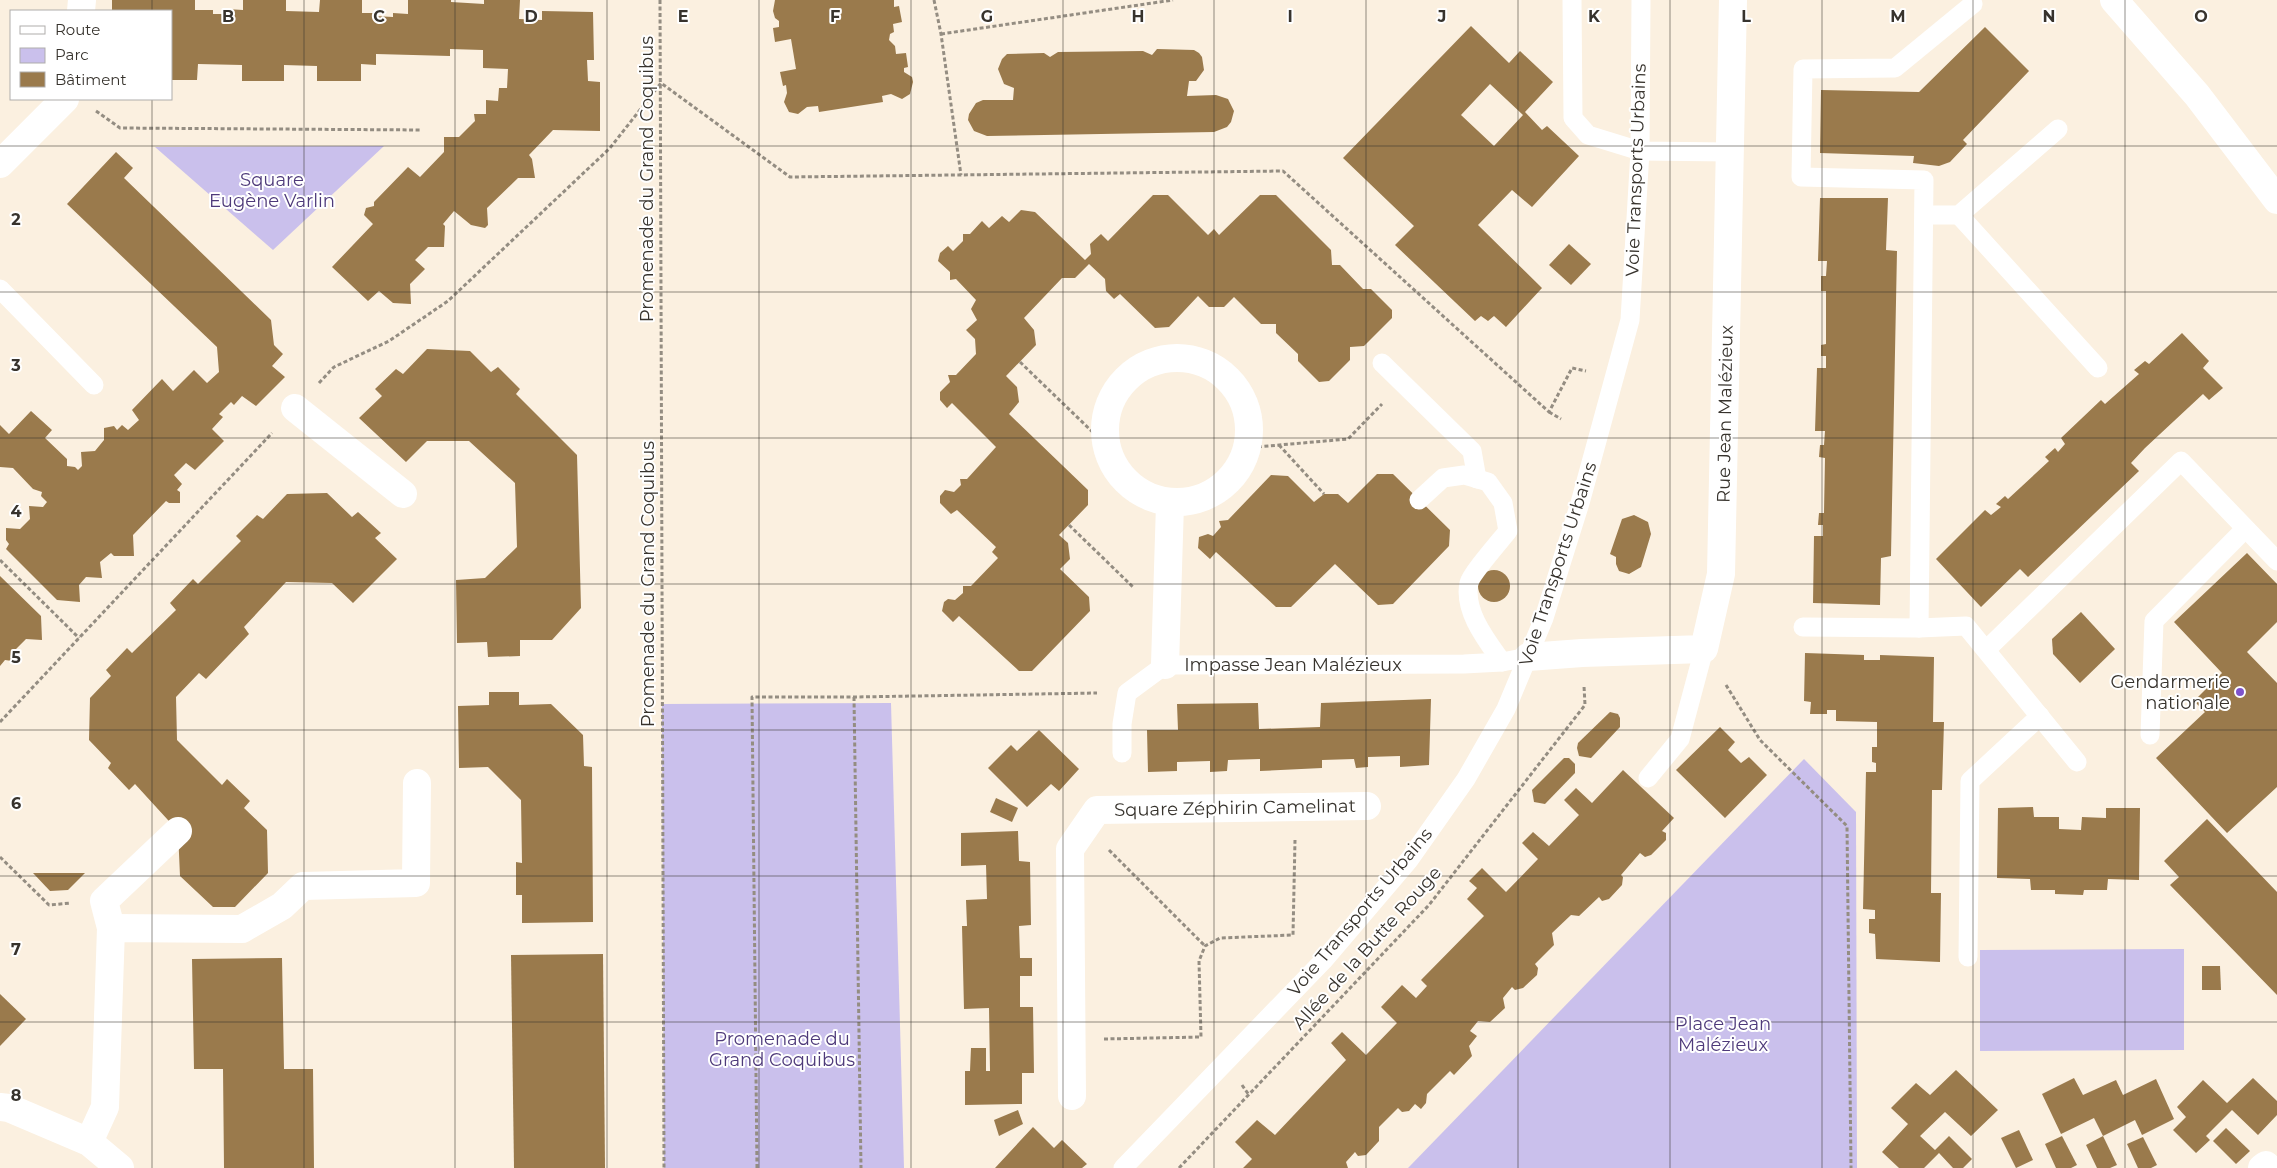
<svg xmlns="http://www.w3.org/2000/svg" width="2277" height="1168" viewBox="0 0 2277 1168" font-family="Montserrat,sans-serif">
	<rect width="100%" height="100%" fill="#fbf0e0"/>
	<g fill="#cac0ec">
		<polygon points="384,146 273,250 155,147"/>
		<polygon points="891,703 904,1168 664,1168 662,704"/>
		<polygon points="1804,759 1856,812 1857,1168 1408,1168"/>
		<polygon points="2184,949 2184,1050 1980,1051 1980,950"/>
	</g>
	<g fill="#9a7a4c" fill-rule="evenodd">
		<polygon points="112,0 195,0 195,10 213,10 213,14 226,14 226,9 243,10 243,0 286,0 286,11 319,12 320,0 362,0 362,13 375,13 375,16 393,17 393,13 408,14 408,0 451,0 451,2 484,4 484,0 520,0 519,19 542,20 542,11 593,12 594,60 587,60 588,81 600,82 600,131 553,130 529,155 532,159 535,178 518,178 487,208 488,225 485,228 471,225 454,211 443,224 445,226 444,247 428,247 415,260 425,269 410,284 411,304 393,303 379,291 368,301 332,267 373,224 364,215 366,208 374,206 374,202 408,167 420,177 444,152 444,137 459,137 475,121 474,114 486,114 486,100 498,101 499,88 507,88 508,69 483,68 483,50 450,49 450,56 376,54 376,65 361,64 361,81 317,81 317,66 284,65 284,81 242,81 242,65 198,64 197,80 171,80 171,11 112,11"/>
		<polygon points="775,0 894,0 894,7 899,6 902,22 893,24 894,32 890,34 889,40 895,46 896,54 906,53 908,67 904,68 904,72 912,77 913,82 910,94 902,99 891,94 882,96 883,102 819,112 818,106 807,107 798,114 789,112 784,102 787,93 786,85 783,86 780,72 796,69 791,39 775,42 773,28 779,27 779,21 775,18 773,11"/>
		<path d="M1471,26L1509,63L1520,51L1553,82L1525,112L1542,130L1547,126L1579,156L1532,207L1512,190L1478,225L1542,288L1506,327L1494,316L1488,321L1481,316L1475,321L1395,245L1414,226L1343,158ZM1490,84L1523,115L1494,146L1461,115Z"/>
		<polygon points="1985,27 2029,71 1963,140 1967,144 1950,162 1939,166 1913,163 1914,156 1820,153 1821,90 1919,92"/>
		<polygon points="1157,49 1194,50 1199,53 1202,57 1204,70 1196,81 1189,81 1187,96 1216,95 1228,99 1234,111 1231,122 1227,127 1214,132 987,136 974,131 968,120 969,114 976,103 983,100 1013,100 1014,88 1004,84 998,69 1002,59 1007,54 1044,53 1050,57 1058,52 1143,51 1152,55"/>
		<polygon points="116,152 133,168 124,178 271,320 274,345 283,354 272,366 285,377 256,406 242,396 234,405 231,402 219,414 223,417 212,429 224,441 195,470 186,463 174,475 182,484 177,490 180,492 180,503 169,503 166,501 133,535 134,556 114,556 111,553 100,562 102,578 86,577 79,585 80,602 57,600 6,549 9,544 6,540 6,528 20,529 30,519 29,506 43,507 47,502 41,496 42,492 33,489 13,468 0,467 0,425 9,434 31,411 52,430 45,438 67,459 67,466 75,467 78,470 82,466 81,452 95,451 104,440 104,428 114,426 117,430 122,425 128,430 139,420 132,410 162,379 173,391 194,370 207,383 219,372 217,347 67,204"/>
		<polygon points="1153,195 1168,195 1208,235 1214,229 1219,235 1260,195 1276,195 1331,250 1332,265 1340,265 1363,289 1371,289 1392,310 1392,318 1364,346 1350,347 1350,360 1329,381 1319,382 1298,361 1298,354 1276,333 1276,324 1261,324 1234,297 1224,307 1209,307 1198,296 1169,327 1155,328 1120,294 1114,299 1106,291 1105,279 1089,264 1075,278 1062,278 1024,318 1034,330 1036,345 1006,376 1017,387 1019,402 1009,414 1088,490 1088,505 1059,535 1068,543 1070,559 1060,569 1089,597 1090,611 1032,671 1019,671 959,616 953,622 942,611 944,602 948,599 955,600 963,593 963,586 971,586 998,558 992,552 996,547 957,510 951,514 940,503 940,496 945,490 954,492 961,485 960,479 967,479 996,447 952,403 947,408 940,400 940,392 950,382 948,375 956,375 976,354 975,339 966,330 977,320 971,309 976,300 956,279 950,280 950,272 938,261 940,253 948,246 953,251 963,241 963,234 970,234 982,221 989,228 1002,216 1009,222 1021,210 1035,212 1085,260 1091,254 1090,244 1101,234 1108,241"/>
		<polygon points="1820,198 1888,198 1886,250 1897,251 1891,556 1881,558 1880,605 1813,603 1814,536 1823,536 1823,525 1818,525 1819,513 1824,513 1825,458 1819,457 1820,445 1824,445 1825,431 1815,431 1817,368 1826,368 1826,356 1821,356 1821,345 1826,344 1826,291 1821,291 1821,276 1826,276 1827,261 1818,261"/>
		<polygon points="1569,244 1591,264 1571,285 1549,265"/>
		<polygon points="2182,333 2209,361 2203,368 2223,388 2209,400 2203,394 2145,448 2131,463 2139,471 2028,577 2020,569 1981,607 1936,559 1985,510 1991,515 2001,507 1996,504 2005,496 2008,499 2049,461 2045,457 2055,448 2058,452 2065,444 2061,438 2101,400 2105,404 2139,374 2134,370 2145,361 2149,364"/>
		<polygon points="427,349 470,351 491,372 498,367 520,389 516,394 577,455 581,608 552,640 520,640 520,656 488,657 487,642 457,643 456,580 485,578 517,547 515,483 469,441 427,441 406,462 359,418 382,396 375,389 396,369 403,374"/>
		<polygon points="1377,474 1393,474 1450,530 1449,546 1393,604 1378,605 1335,564 1291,607 1276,607 1216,552 1210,559 1198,548 1199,537 1208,534 1213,536 1221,527 1219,521 1228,520 1271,475 1288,476 1314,502 1324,494 1338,494 1348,503"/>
		<polygon points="327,493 352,517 358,512 381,533 375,538 397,559 353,603 332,583 286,582 244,627 249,634 206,679 199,673 176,697 177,740 222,785 227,779 250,801 244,808 267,830 268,873 235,907 213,907 180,876 178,831 135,784 129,790 108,768 111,763 89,740 90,698 111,676 106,670 127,648 132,653 176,610 170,603 193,579 198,584 241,541 236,536 257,515 263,519 287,494"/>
		<polygon points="1634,515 1648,522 1651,534 1641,567 1629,574 1619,571 1616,564 1616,557 1610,554 1622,519"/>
		<polygon points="2247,553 2277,584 2277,622 2247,652 2277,683 2277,787 2227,833 2156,758 2205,712 2194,701 2222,673 2174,622"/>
		<circle cx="1494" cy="586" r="16"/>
		<polygon points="0,576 41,616 42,640 26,639 16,649 20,653 19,662 5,660 0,666"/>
		<polygon points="2081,612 2115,649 2080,683 2053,654 2052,639"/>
		<polygon points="1805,653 1864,655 1864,660 1880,660 1880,655 1934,657 1933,722 1944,722 1942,790 1932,790 1931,893 1941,893 1940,962 1876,959 1875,934 1869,933 1869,919 1875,919 1875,910 1863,909 1866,772 1876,772 1876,763 1872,762 1872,747 1877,747 1877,722 1836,721 1836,710 1827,710 1827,714 1810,714 1811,702 1804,701"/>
		<polygon points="489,692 519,692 519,705 551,704 583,735 584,766 592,767 593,922 522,923 522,895 516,895 516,862 522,863 521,800 488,767 459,768 458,706 489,705"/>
		<polygon points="1431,699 1429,765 1400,767 1400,756 1368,757 1368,767 1356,768 1354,759 1322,760 1322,768 1260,771 1260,759 1228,760 1227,771 1210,772 1210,761 1177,762 1177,771 1148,772 1147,730 1178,730 1177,704 1258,703 1259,729 1320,727 1321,703"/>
		<polygon points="1610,712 1618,714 1620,718 1620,727 1591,758 1579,756 1577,748 1578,743"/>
		<polygon points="1720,727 1735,742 1728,750 1741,763 1749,757 1767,775 1725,818 1676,770"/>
		<polygon points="1039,730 1079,769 1059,791 1051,784 1027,807 988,768 1011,745 1017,751"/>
		<polygon points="1564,758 1569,758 1575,764 1575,773 1545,804 1534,802 1532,790"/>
		<polygon points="1623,770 1674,818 1662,831 1666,833 1666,840 1651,855 1645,857 1640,853 1621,875 1623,877 1622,885 1609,899 1602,901 1599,897 1579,916 1571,915 1552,933 1554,945 1535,964 1538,968 1537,975 1523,988 1515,990 1512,987 1503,998 1505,1008 1490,1022 1478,1021 1470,1031 1477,1036 1469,1046 1472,1056 1454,1075 1450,1071 1427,1094 1426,1103 1421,1109 1415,1104 1409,1111 1402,1112 1398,1108 1379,1127 1379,1141 1366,1155 1358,1156 1355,1152 1346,1162 1348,1168 1243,1168 1252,1159 1235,1142 1257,1120 1275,1135 1346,1060 1331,1043 1342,1032 1366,1055 1397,1023 1381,1007 1402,985 1416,998 1427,986 1421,980 1484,916 1467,899 1477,888 1469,881 1482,868 1506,892 1538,859 1522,843 1533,832 1549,846 1579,815 1564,800 1576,788 1592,803"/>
		<polygon points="996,798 1018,808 1012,822 990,812"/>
		<polygon points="2033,807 2034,817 2059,817 2059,829 2081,830 2082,817 2106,818 2106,808 2140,808 2139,880 2108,879 2107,890 2084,890 2083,895 2055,894 2055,890 2031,890 2030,879 1997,878 1998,808"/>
		<polygon points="2207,819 2277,892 2277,995 2170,885 2179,877 2164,861"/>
		<polygon points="1018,831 1019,861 1030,862 1031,925 1019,926 1020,958 1032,958 1032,976 1020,976 1020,1007 1033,1007 1034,1073 1022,1073 1022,1104 965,1105 965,1071 970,1071 971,1048 986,1048 986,1071 990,1071 989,1008 964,1009 962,926 967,926 966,900 987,899 986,865 961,866 961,833"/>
		<polygon points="33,873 85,873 68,890 50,891"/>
		<polygon points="603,954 605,1168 514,1168 511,955"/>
		<polygon points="282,958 284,1069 313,1069 314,1168 224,1168 223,1069 194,1069 192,959"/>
		<polygon points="2202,966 2220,966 2221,990 2202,990"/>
		<polygon points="0,994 26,1019 0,1046"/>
		<polygon points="1956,1070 1998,1110 1971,1136 1945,1112 1920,1136 1935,1150 1949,1136 1972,1159 1963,1168 1953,1168 1939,1153 1924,1168 1899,1168 1882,1152 1908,1124 1891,1108 1916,1083 1930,1095"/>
		<polygon points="2074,1078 2083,1095 2116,1080 2123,1095 2156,1079 2174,1119 2142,1135 2135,1120 2103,1136 2094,1118 2061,1134 2042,1094"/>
		<polygon points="2253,1078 2277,1101 2277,1115 2258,1135 2232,1110 2206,1136 2210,1140 2196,1153 2173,1130 2186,1117 2177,1107 2203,1080 2227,1103"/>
		<polygon points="1018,1110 1023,1124 999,1136 994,1120"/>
		<polygon points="1033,1127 1054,1148 1062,1140 1087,1164 1082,1168 995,1168"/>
		<polygon points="2226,1128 2250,1151 2236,1164 2213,1141"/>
		<polygon points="2019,1130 2033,1160 2016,1168 2001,1138"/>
		<polygon points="2062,1136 2077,1165 2071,1168 2056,1168 2045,1144"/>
		<polygon points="2103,1136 2117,1165 2110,1168 2097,1168 2086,1145"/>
		<polygon points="2143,1137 2157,1165 2151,1168 2138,1168 2127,1144"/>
	</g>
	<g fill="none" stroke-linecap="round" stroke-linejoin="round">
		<g stroke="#948d82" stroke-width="3" stroke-dasharray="4 2.5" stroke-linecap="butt">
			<polyline points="660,0 664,1168"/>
			<polyline points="934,0 941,34 961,175"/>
			<polyline points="941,34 1173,0"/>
			<polyline points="96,111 120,128 422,130"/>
			<polyline points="1020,362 1105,444"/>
			<polyline points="319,383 334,367 389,341 448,301 610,148 661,83 790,177 1283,171 1549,412 1572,368 1586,371"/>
			<polyline points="1549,412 1561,419"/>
			<polyline points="1279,445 1324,494"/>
			<polyline points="1245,448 1348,439 1382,404"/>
			<polyline points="1069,525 1133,587"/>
			<polyline points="0,560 79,638"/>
			<polyline points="1726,685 1760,740 1847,826 1851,1168"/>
			<polyline points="854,697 861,1168"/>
			<polyline points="0,722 272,433"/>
			<polyline points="1109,850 1205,946"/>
			<polyline points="0,857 49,905 71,903"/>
			<polyline points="1104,1039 1201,1037 1199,961 1205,946 1220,938 1293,935 1295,840"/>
			<polyline points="1242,1085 1249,1095"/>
			<polyline points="757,1168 752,697 854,697 1097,693"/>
			<polyline points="1179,1168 1429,905 1585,705 1584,686"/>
		</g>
		<g stroke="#fff" stroke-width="19">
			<polyline points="1572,0 1573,118 1588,135 1640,151 1730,152"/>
			<polyline points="1924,215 1959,215 2058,129"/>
			<polyline points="1959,215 2098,368"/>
			<polyline points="0,289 94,385"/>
			<polyline points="1382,363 1472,451 1477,479"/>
			<path d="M1419,500L1443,478L1464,475L1488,482L1503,503L1508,531C1501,540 1471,574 1469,583C1463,611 1487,641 1502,662"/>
			<polyline points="1803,627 1919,628 1924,180 1801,177 1803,69 1895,68 1973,4"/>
			<polyline points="1919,628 1966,626 2077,762"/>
			<polyline points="1986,650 2181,461 2277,561"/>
			<polyline points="2150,735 2154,621 2245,529"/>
			<polyline points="1122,753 1122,724 1127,693 1165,665 1464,664 1502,662 1528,657"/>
			<polyline points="1648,778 1680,739 1704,649"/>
			<polyline points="1968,957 1970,781 2040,716"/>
			<polyline points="1123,1168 1323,961 1409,860 1466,779 1506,709 1544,618 1580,503 1630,320 1640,151 1641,0"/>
		</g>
		<g stroke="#fff" stroke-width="28">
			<circle cx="1177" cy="430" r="72"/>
			<polyline points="295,408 403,494"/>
			<polyline points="1165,665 1170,504"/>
			<polyline points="1072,1096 1070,849 1097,810 1367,806"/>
		</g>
		<g stroke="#fff" stroke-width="28">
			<polyline points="2114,0 2197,95 2277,200"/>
			<polyline points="81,11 82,0"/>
			<polyline points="0,164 65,99"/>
			<polyline points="1528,657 1582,653 1704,649 1721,574 1733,0"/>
			<polyline points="111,928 104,901 178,831"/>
			<polyline points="0,1107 9,1108 89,1142 120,1168"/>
			<polyline points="89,1142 105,1107 111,928 242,929 282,906 303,886 416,883 417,783"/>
			<polyline points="2262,1168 2266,1165"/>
		</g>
	</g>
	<path fill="none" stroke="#37332d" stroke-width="1" stroke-opacity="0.55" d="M152,0V11M304,0V1168M455,0V1168M607,0V1168M759,0V1168M911,0V1168M1063,0V1168M1214,0V1168M1366,0V1168M1518,0V1168M1670,0V1168M1822,0V1168M1973,0V1168M2125,0V1168M152,99V1168M0,146H2277M0,292H2277M0,438H2277M0,584H2277M0,730H2277M0,876H2277M0,1022H2277"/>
	<circle fill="#7e53cc" stroke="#fff" stroke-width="2" cx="2240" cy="692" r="5"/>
	<g text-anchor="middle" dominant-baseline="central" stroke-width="4" stroke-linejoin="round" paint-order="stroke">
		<g font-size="18" fill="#37332d" stroke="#fff">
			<text transform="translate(1636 170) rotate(-88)">Voie Transports Urbains</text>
			<text transform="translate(647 179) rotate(-90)">Promenade du Grand Coquibus</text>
			<text transform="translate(1725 414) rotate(-89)">Rue Jean Malézieux</text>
			<text transform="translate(1558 564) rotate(-72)">Voie Transports Urbains</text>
			<text transform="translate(648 584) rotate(-90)">Promenade du Grand Coquibus</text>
			<text x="1293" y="665">Impasse Jean Malézieux</text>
			<text transform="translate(1235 808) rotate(-1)">Square Zéphirin Camelinat</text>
			<text transform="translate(1360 912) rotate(-50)">Voie Transports Urbains</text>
			<text transform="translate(1367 948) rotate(-48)">Allée de la Butte Rouge</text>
		</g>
		<g font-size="18" fill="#4e3a7a" stroke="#fff">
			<text x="272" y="180">Square<tspan x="272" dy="21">Eugène Varlin</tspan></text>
			<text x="1723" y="1024">Place Jean<tspan x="1723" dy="21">Malézieux</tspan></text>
			<text x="782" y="1039">Promenade du<tspan x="782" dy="21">Grand Coquibus</tspan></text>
		</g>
		<g font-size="18" fill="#37332d" stroke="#fff" text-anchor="end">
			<text x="2230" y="682">Gendarmerie<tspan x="2230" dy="21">nationale</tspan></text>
		</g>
	</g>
	<g font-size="16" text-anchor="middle" font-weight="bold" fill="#37332d" stroke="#fff" stroke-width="4" stroke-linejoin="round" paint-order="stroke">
		<text x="228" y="22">B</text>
		<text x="379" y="22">C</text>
		<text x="531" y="22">D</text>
		<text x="683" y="22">E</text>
		<text x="835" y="22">F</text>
		<text x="987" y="22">G</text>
		<text x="1138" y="22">H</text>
		<text x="1290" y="22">I</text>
		<text x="1442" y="22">J</text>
		<text x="1594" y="22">K</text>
		<text x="1746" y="22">L</text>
		<text x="1898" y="22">M</text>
		<text x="2049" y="22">N</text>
		<text x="2201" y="22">O</text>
		<text x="16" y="225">2</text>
		<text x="16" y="371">3</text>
		<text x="16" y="517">4</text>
		<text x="16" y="663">5</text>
		<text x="16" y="809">6</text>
		<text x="16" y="955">7</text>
		<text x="16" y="1101">8</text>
	</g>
	<rect x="10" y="10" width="162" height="90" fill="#ffffff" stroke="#afadab"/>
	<rect x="20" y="26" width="25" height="8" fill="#ffffff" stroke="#afadab"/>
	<text x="55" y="35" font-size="15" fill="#37332d">Route</text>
	<rect x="20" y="48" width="25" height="15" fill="#cac0ec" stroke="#afadab"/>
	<text x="55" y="60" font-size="15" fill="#37332d">Parc</text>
	<rect x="20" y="72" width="25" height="15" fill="#9a7a4c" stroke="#afadab"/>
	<text x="55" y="85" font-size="15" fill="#37332d">Bâtiment</text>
</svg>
